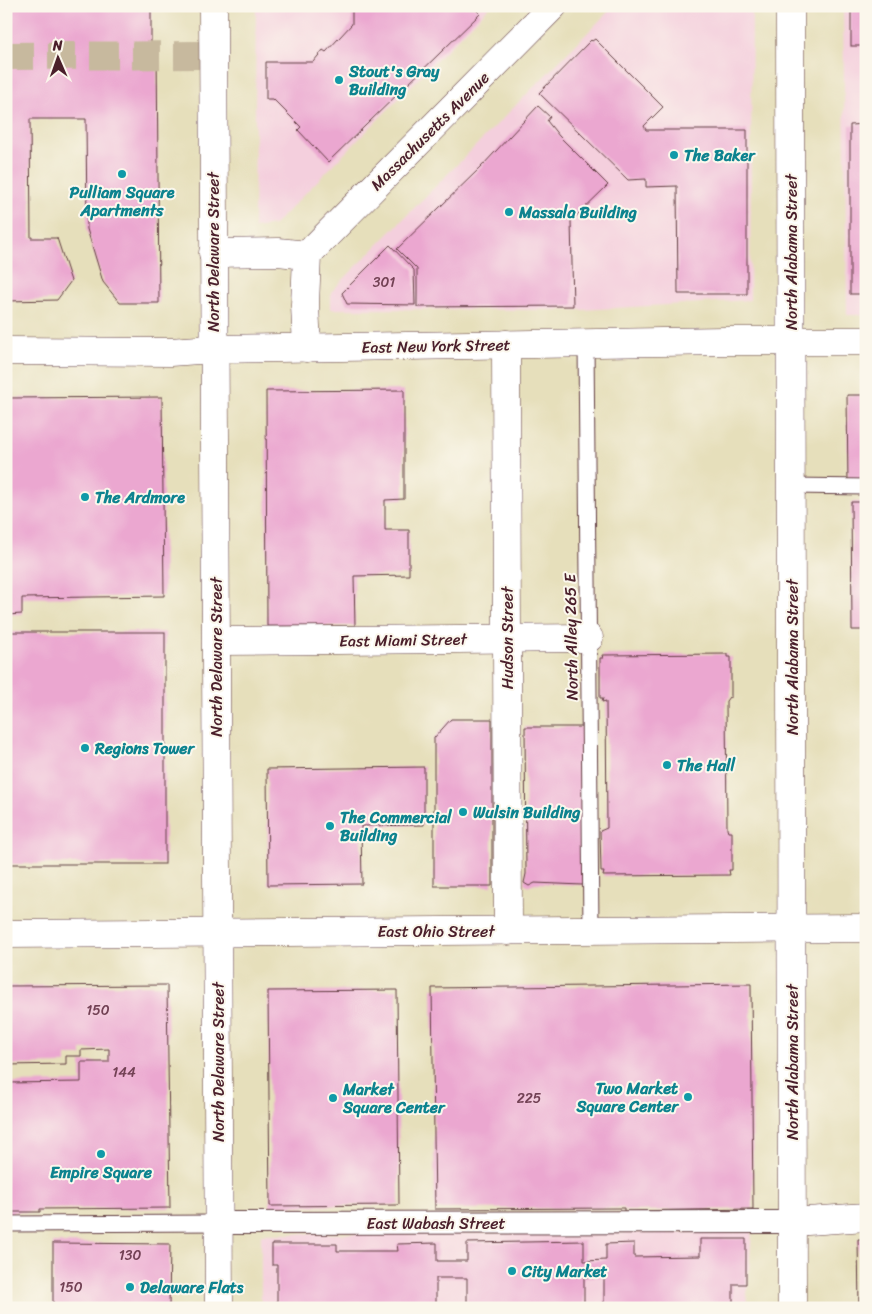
<svg xmlns="http://www.w3.org/2000/svg" width="872" height="1314" viewBox="0 0 872 1314" font-family="Sriracha,sans-serif">
	<rect width="100%" height="100%" fill="#fbf7ec"/>
	<filter id="ink" filterUnits="userSpaceOnUse"><feTurbulence type="fractalNoise" baseFrequency=".02" numOctaves="2"/><feDisplacementMap in="SourceGraphic" scale="10" xChannelSelector="R" yChannelSelector="G"/><feConvolveMatrix kernelMatrix="1 2 1 2 8 2 1 2 1" color-interpolation-filters="sRGB"/></filter>
	<filter id="wash" filterUnits="userSpaceOnUse"><feTurbulence type="fractalNoise" baseFrequency=".0096" numOctaves="4" result="noise"/><feDisplacementMap in="SourceGraphic" scale="20" xChannelSelector="R" yChannelSelector="G"/><feGaussianBlur stdDeviation="1.12" result="paint"/><feColorMatrix in="noise" values="0 0 0 0 0 0 0 0 0 0 0 0 0 0 0 0 0 1.4 0 .05"/><feComposite in="paint" operator="in"/></filter>
	<g filter="url(#wash)">
		<rect width="100%" height="100%" fill="#e6dfbb"/>
		<g fill="#f4cfdd">
			<polygon points="256,6 490,6 274,225 254,228"/>
			<polygon points="614,6 752,6 750,300 582,310 331,309 331,292"/>
			<polygon points="843,6 866,6 866,315 847,315"/>
			<polygon points="752,1232 746,1308 261,1308 261,1234"/>
		</g>
		<g id="blocks">
			<g fill="#eba7d0">
				<polygon points="6,6 151,6 151,46 157,46 159,303 120,303 103,282 87,229 86,119 30,119 31,238 57,238 71,281 57,300 6,301"/>
				<polygon points="352,6 398,6 403,12 409,6 473,6 480,14 328,162 298,130 301,127 273,99 266,99 266,62 313,62 323,50 326,52 352,24"/>
				<rect x="851" y="6" width="15" height="40"/>
				<polygon points="595,39 663,107 644,126 646,130 747,130 747,294 678,294 677,186 646,187 646,179 628,180 539,93 591,40 592,41"/>
				<polygon points="538,106 550,117 547,121 559,136 608,185 571,221 573,306 417,307 417,269 397,249 481,167"/>
				<polygon points="866,124 866,294 850,294 850,125"/>
				<polygon points="390,245 414,270 415,305 347,304 342,293"/>
				<polygon points="404,390 404,499 385,500 385,530 409,530 409,575 354,576 355,626 267,626 266,391"/>
				<polygon points="847,395 866,395 866,482 848,486"/>
				<polygon points="162,397 164,596 22,598 22,614 6,615 6,398"/>
				<polygon points="851,502 866,502 866,630 852,630"/>
				<rect x="6" y="632" width="159" height="232"/>
				<polygon points="727,654 727,657 731,657 731,698 729,697 726,701 727,829 728,832 732,832 732,870 729,870 730,875 603,876 604,872 601,872 600,831 607,828 606,701 602,702 603,698 600,698 600,658 603,658 602,655"/>
				<polygon points="451,719 492,719 492,886 434,886 434,738"/>
				<polygon points="525,727 584,727 584,884 582,885 535,883 529,886 524,883 526,874"/>
				<polygon points="424,767 424,825 361,826 362,884 268,885 267,769"/>
				<polygon points="751,984 753,1209 624,1211 624,1208 435,1209 432,988"/>
				<polygon points="167,985 170,1208 40,1209 40,1212 13,1212 13,1216 6,1216 6,1083 81,1082 81,1062 109,1062 109,1049 81,1050 81,1056 66,1056 66,1064 6,1065 6,986"/>
				<polygon points="397,990 399,1205 270,1206 268,991"/>
				<polygon points="700,1239 746,1239 746,1284 733,1284 733,1308 604,1308 604,1277 584,1277 584,1308 467,1308 467,1278 436,1278 436,1308 277,1308 277,1265 272,1265 272,1244 337,1244 337,1251 398,1251 397,1244 437,1243 437,1261 467,1261 467,1243 584,1241 584,1261 606,1260 606,1244 634,1243 634,1257 700,1256"/>
				<polygon points="858,1239 866,1239 866,1308 859,1308"/>
				<polygon points="53,1243 170,1244 169,1308 53,1308"/>
			</g>
		</g>
	</g>
	<g filter="url(#ink)">
		<use href="#blocks" fill-opacity="0" stroke="#613c41" stroke-width="1"/>
		<g fill="none" stroke-linecap="round" stroke-linejoin="round">
			<polyline stroke="#c7b99e" stroke-width="28" stroke-dasharray="28 14" stroke-linecap="butt" points="6,56 214,55"/>
			<defs>
				<g id="service">
					<polyline points="586,343 591,931"/>
					<polyline points="792,486 866,487"/>
					<polyline points="6,1224 219,1223"/>
				</g>
				<polyline id="pedestrian" points="219,1223 793,1222"/>
				<g id="minor">
					<polyline points="506,344 508,931"/>
					<polyline points="217,641 589,638"/>
					<polyline points="793,1222 866,1217"/>
				</g>
				<g id="secondary">
					<polyline points="790,6 792,1308"/>
					<polyline points="213,253 278,252 307,255"/>
					<polyline points="307,348 305,305 307,255 553,6"/>
					<polyline points="6,351 170,352 213,349 725,341 866,341"/>
					<polyline points="6,934 866,928"/>
				</g>
				<polyline id="primary" points="213,6 219,1308"/>
			</defs>
			<use href="#service" stroke="#613c41" stroke-width="17"/>
			<use href="#pedestrian" stroke="#613c41" stroke-width="24"/>
			<use href="#minor" stroke="#613c41" stroke-width="29"/>
			<use href="#secondary" stroke="#613c41" stroke-width="29"/>
			<use href="#primary" stroke="#613c41" stroke-width="29"/>
			<use href="#service" stroke="#fff" stroke-width="15"/>
			<use href="#pedestrian" stroke="#fff" stroke-width="22"/>
			<use href="#minor" stroke="#fff" stroke-width="28"/>
			<use href="#secondary" stroke="#fff" stroke-width="28"/>
			<use href="#primary" stroke="#fff" stroke-width="28"/>
		</g>
	</g>
	<g fill="#0f9aa8" stroke="#fbf7ec" stroke-width="2">
		<circle cx="339" cy="80" r="5"/>
		<circle cx="674" cy="155" r="5"/>
		<circle cx="122" cy="174" r="5"/>
		<circle cx="509" cy="212" r="5"/>
		<circle cx="85" cy="497" r="5"/>
		<circle cx="85" cy="748" r="5"/>
		<circle cx="667" cy="765" r="5"/>
		<circle cx="463" cy="812" r="5"/>
		<circle cx="330" cy="826" r="5"/>
		<circle cx="688" cy="1097" r="5"/>
		<circle cx="333" cy="1098" r="5"/>
		<circle cx="101" cy="1154" r="5"/>
		<circle cx="512" cy="1271" r="5"/>
		<circle cx="130" cy="1287" r="5"/>
	</g>
	<g text-anchor="middle" dominant-baseline="central" stroke-width="4" stroke-linejoin="round" paint-order="stroke">
		<g font-size="14" fill="#724154">
			<text x="384" y="282">301</text>
			<text x="98" y="1010">150</text>
			<text x="124" y="1072">144</text>
			<text x="529" y="1098">225</text>
			<text x="130" y="1255">130</text>
			<text x="71" y="1287">150</text>
		</g>
		<g font-size="16" font-weight="bold" fill="#0d838f" stroke="#fbf7ec" text-anchor="start">
			<text x="349" y="71">Stout's Gray<tspan x="349" dy="18">Building</tspan></text>
			<text x="684" y="155">The Baker</text>
			<text x="122" y="192" text-anchor="middle">Pulliam Square<tspan x="122" dy="18">Apartments</tspan></text>
			<text x="519" y="212">Massala Building</text>
			<text x="95" y="497">The Ardmore</text>
			<text x="95" y="748">Regions Tower</text>
			<text x="677" y="765">The Hall</text>
			<text x="473" y="812">Wulsin Building</text>
			<text x="340" y="817">The Commercial<tspan x="340" dy="18">Building</tspan></text>
			<text x="678" y="1088" text-anchor="end">Two Market<tspan x="678" dy="18">Square Center</tspan></text>
			<text x="343" y="1089">Market<tspan x="343" dy="18">Square Center</tspan></text>
			<text x="101" y="1172" text-anchor="middle">Empire Square</text>
			<text x="522" y="1271">City Market</text>
			<text x="140" y="1287">Delaware Flats</text>
		</g>
		<g font-size="16" fill="#4a1f2b" stroke="#fbf7ec">
			<text transform="translate(430 131) rotate(-45)">Massachusetts Avenue</text>
			<text transform="translate(213 252) rotate(-90)">North Delaware Street</text>
			<text transform="translate(791 252) rotate(-90)">North Alabama Street</text>
			<text transform="translate(436 346) rotate(-1)">East New York Street</text>
			<text transform="translate(571 637) rotate(-91)">North Alley 265 E</text>
			<text transform="translate(507 638) rotate(-90)">Hudson Street</text>
			<text transform="translate(403 640) rotate(-1)">East Miami Street</text>
			<text transform="translate(216 657) rotate(-90)">North Delaware Street</text>
			<text transform="translate(792 657) rotate(-90)">North Alabama Street</text>
			<text x="436" y="931">East Ohio Street</text>
			<text transform="translate(218 1062) rotate(-90)">North Delaware Street</text>
			<text transform="translate(792 1062) rotate(-90)">North Alabama Street</text>
			<text x="436" y="1223">East Wabash Street</text>
		</g>
	</g>
	<rect width="872" height="1314" fill="none" stroke="#fbf7ec" stroke-width="25"/>
	<g transform="translate(58 58) rotate(358)" stroke="#fbf7ec" stroke-width="4" paint-order="stroke">
	<path d="M0-4L9 19L0 12L-9 19Z" fill="#4a1f2b"/>
	<text y="-8" font-size="14" font-weight="bold" text-anchor="middle" fill="#4a1f2b">N</text>
	</g>
</svg>
